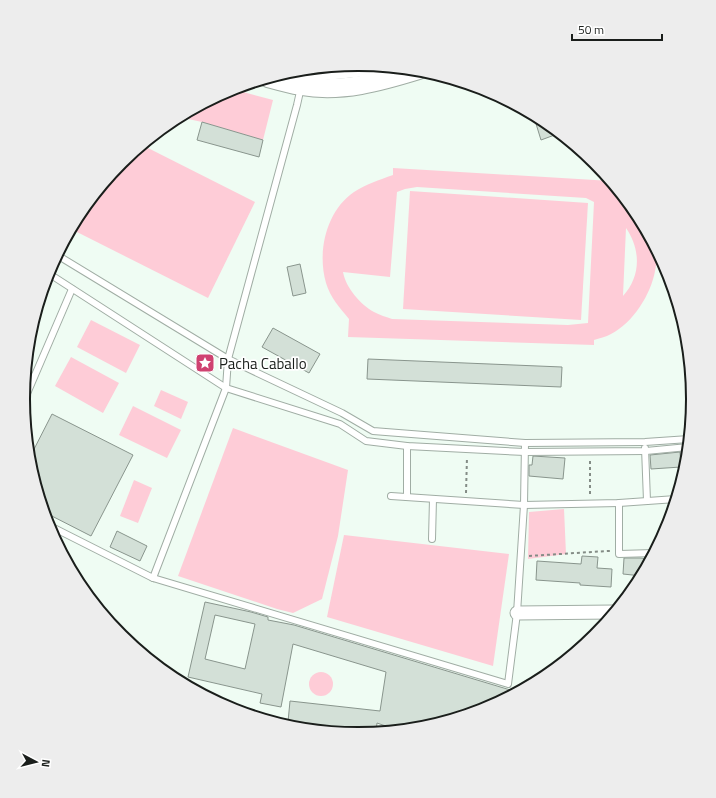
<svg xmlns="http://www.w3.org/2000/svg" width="716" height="798" viewBox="0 0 716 798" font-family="'Titillium Web',sans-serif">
	<rect width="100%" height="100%" fill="#effcf3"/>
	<g fill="#feccd7" fill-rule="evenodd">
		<polygon points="232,89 273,100 263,140 202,122 179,117"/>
		<path d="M142,145L255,202L208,298L71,229C88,197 114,168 142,145Z"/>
		<path d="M393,168L611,181C628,202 646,224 656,250C658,256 656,265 655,271C651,294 633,323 611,334C606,337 599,338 594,340V345L348,337L349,319C340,308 330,297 326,283C317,252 326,211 354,192C366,184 379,180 393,175ZM417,187L586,198L594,202L588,323L568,325L392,319C387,317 379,315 374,312C360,304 346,288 343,272L390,277L397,192L405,189ZM626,228C641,250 641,276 623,296Z"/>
		<polygon points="410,191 588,203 581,320 403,309"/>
		<polygon points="91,320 140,345 126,373 77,347"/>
		<polygon points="71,357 119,383 103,413 55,386"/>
		<polygon points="161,390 188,402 181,419 154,406"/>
		<polygon points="133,406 181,430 167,458 119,435"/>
		<polygon points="233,428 348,470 338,536 322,599 293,613 277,609 178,576"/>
		<polygon points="134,480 152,488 138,523 120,516"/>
		<polygon points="564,509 566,554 528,559 529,512"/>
		<polygon points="344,535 509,554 493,666 327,617"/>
		<circle cx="321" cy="684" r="12"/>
	</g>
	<g fill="#d3e0d7" stroke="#89958d" fill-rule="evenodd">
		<polygon points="533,114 544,121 560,133 541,140"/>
		<polygon points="202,122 263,140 259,157 197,140"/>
		<polygon points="300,264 306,293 293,296 287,267"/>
		<polygon points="273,328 320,354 309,373 262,347"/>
		<polygon points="368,359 562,367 561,387 367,379"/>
		<polygon points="52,414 133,455 91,536 44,512 29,459"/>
		<polygon points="680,452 681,467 651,469 650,455"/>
		<polygon points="533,456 565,458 563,479 529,476 529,465 532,465"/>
		<polygon points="117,531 147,546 140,561 110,547"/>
		<polygon points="582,556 598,557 597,568 612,569 611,587 580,585 580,583 536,580 537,561 581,564"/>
		<polygon points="624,558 640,558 651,559 642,576 623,574"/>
		<path d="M205,602L251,612L268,617V620L294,625L517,692L486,709L423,728L397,730L377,723L376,732L288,722L290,701L380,711L386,672L293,644L281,707L260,703L262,694L188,677ZM215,615L255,624L245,669L205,659Z"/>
	</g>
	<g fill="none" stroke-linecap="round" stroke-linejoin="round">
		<defs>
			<g id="lane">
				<polyline points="57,255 228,359 342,413 373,431 525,443 645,442 689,439"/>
				<polyline points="48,273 226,388 340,424 366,441 407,446 525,452 646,451 688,447"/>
				<polyline points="23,403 72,289"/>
				<polyline points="645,448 647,501"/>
				<polyline points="391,496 524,505 619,503 676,499"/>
				<polyline points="407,497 407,446"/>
				<polyline points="619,503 619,554 654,553"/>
				<polyline points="48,525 153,578 508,684 517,613 524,505 525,443"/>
				<polyline points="432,539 433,499"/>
				<polyline points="153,578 226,388 228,359 297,105 301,87"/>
			</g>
			<polyline id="street" points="517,613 614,612"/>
			<g id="secondary">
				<polyline points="301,70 324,71 377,66"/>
				<path d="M268,78C279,81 290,84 301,86C342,93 380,82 419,70"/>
			</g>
		</defs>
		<use href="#lane" stroke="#a0ada4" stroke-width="8"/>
		<use href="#street" stroke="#a0ada4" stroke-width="15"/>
		<use href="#secondary" stroke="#a0ada4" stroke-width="20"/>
		<g stroke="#848c86" stroke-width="2" stroke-dasharray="3 3" stroke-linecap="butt">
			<polyline points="590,461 590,494"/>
			<polyline points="466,493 467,457"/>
			<polyline points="529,556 607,551 610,551"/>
		</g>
		<use href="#lane" stroke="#fff" stroke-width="6"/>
		<use href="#street" stroke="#fff" stroke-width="13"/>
		<use href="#secondary" stroke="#fff" stroke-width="18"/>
	</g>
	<defs>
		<symbol id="sight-square" viewBox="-11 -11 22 22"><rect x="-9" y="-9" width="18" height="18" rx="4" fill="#cf4271" stroke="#fff"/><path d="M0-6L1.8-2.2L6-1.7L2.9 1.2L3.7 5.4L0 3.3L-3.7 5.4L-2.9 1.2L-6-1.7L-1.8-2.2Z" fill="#fff"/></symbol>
	</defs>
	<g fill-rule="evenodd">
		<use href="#sight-square" x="194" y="352" width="22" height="22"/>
	</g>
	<g text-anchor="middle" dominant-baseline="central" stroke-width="3.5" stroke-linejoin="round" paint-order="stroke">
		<g font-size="15" fill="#1a1e1b" stroke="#fff" text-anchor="start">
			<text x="219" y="363">Pacha Caballo</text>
		</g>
	</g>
	<path d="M0 0H716V798H0ZM30 399a328 328 0 1 1 656 0a328 328 0 1 1-656 0Z" fill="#ededed" fill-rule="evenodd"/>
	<path fill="none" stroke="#1a1e1b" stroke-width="2" d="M30 399a328 328 0 1 1 656 0a328 328 0 1 1-656 0Z"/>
	<g transform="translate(36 762) rotate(97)" stroke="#ffffff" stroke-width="3" paint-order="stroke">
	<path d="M0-3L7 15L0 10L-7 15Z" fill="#1a1e1b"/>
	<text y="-6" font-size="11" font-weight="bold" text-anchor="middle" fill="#1a1e1b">N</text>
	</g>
	<path d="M572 34v6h90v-6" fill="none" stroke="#1a1e1b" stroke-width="2"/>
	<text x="578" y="34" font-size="12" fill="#1a1e1b" stroke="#ffffff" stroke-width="3" paint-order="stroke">50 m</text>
</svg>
